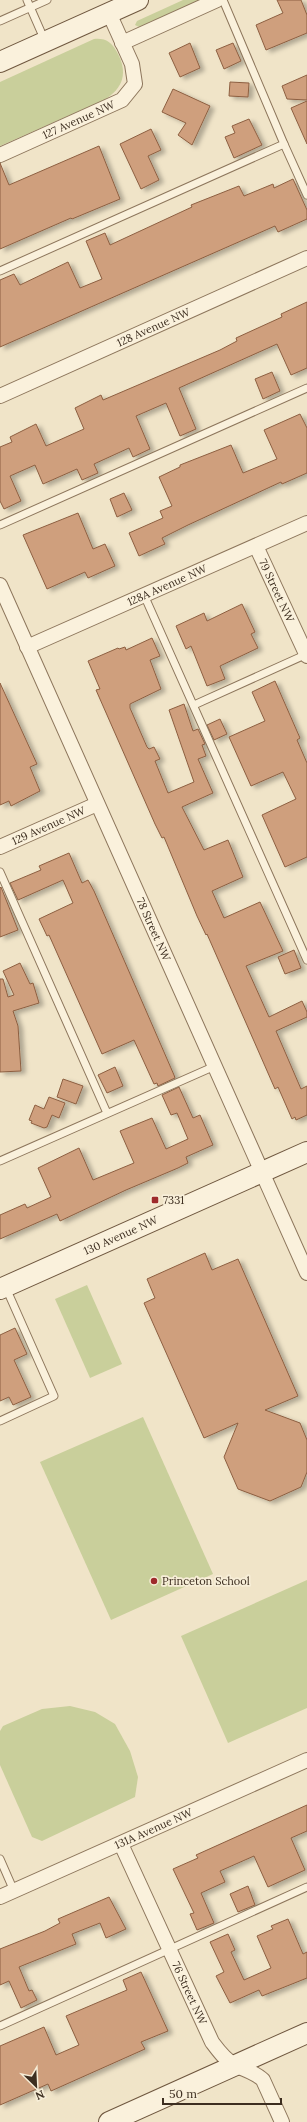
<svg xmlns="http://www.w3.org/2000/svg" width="307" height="2122" viewBox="0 0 307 2122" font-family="Lora,serif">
	<defs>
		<filter id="shadow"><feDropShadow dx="4.5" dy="2.5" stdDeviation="2" flood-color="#0004"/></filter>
	</defs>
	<rect width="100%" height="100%" fill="#f0e4c8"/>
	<g fill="#c9cf9b">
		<polygon points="183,0 199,0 139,27 135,25 137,21"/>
		<path d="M94,39C106,38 111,42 117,52C128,72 124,88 104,100L0,146V82Z"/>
		<polygon points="87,1285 122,1364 90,1378 55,1299"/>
		<polygon points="143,1417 213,1574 111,1620 40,1462"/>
		<polygon points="307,1580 307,1708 228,1743 181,1636"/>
		<polygon points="70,1706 95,1712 115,1724 130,1751 138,1777 135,1797 42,1841 32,1837 0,1765 0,1731 3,1726 42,1709"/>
	</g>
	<g fill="#cf9f7d" stroke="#8d5f41" filter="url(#shadow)">
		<polygon points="277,0 301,0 307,15 307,33 266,50 256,25 283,13"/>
		<polygon points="190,43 200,68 180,77 169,53"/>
		<polygon points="233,43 241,61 224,69 216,50"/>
		<polygon points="307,75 307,100 287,99 282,86"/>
		<polygon points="230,82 249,83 248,97 229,96"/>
		<polygon points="173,89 210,106 192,145 178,135 186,123 162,112"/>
		<polygon points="307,101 307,144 291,108"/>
		<polygon points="249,119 262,145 234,158 225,137 235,133 232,126"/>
		<polygon points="151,129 161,150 148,156 159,180 141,189 120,144"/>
		<polygon points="99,146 120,199 72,219 71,218 0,249 0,163 9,185"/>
		<polygon points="293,179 307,210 307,219 278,232 275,226 0,347 0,280 14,274 20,285 68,262 80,288 102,279 86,241 105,233 110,245 192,207 191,205 239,186 244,196 273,184 274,188"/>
		<polygon points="307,302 307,368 291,375 277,344 179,388 196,429 180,436 166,403 136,416 150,449 133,457 129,448 94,464 98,473 82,480 77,469 43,484 35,465 10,476 21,501 4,509 0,501 0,447 12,442 10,437 36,424 46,446 84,429 75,408 101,395 103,400 220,350 237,341 236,338 282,317 281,314"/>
		<polygon points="272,372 280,391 263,399 255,379"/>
		<polygon points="300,414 307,428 307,473 282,484 281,482 188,525 162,538 165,544 139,556 129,533 163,518 160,511 172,506 159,477 180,467 180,465 231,445 243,473 277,459 264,430"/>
		<polygon points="124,493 132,510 117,517 110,499"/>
		<polygon points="78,513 93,549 105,544 115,566 88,578 85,572 47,589 23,535"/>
		<polygon points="242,604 255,632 251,634 258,648 220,666 225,679 207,686 191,646 186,649 176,626 204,613 207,621"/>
		<polygon points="152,638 160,656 150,660 161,689 130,704 130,708 147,747 149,749 154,747 160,759 155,761 168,793 194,782 169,710 184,704 193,731 198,729 205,744 202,745 206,756 198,759 213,793 182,807 204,850 228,840 243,877 212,891 224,918 260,902 283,951 246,966 269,1017 302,1001 307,1012 307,1017 276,1031 301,1089 307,1086 307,1115 296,1120 295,1117 292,1119 278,1087 275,1089 207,934 206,935 197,916 164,837 162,838 155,824 96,690 100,689 88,661 118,648 119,649 125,647 126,650"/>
		<polygon points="275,681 300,738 297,740 307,763 307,857 285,867 262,815 296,799 283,772 251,786 229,737 265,721 252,692"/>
		<polygon points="0,683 37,764 30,767 40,791 11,806 9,801 0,805"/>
		<polygon points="220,719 227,734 214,740 207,725"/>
		<polygon points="69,853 82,883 88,880 94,891 174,1075 175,1078 158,1086 157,1083 154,1084 134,1040 102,1054 49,935 47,936 39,919 73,903 63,880 18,900 10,883 41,870 39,866"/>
		<polygon points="1,887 18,930 0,937 0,888"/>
		<polygon points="294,950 301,968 285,974 278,957"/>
		<polygon points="20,963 30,984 33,983 39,1003 13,1011 18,1026 21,1071 0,1072 0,979 3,979 8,997 14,995 3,971"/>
		<polygon points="115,1067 123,1086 107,1093 98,1075"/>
		<polygon points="63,1079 83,1086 76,1104 57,1097"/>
		<polygon points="179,1087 193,1118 200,1115 213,1145 186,1157 188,1163 178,1168 126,1190 60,1221 57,1214 0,1239 0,1215 25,1204 27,1208 51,1197 38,1168 79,1148 93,1180 134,1163 120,1131 152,1118 166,1149 188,1139 177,1113 171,1115 162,1095"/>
		<polygon points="49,1097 65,1103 59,1118 52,1115 47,1127 44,1128 31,1123 32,1121 29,1120 35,1105 44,1109"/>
		<polygon points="205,1253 212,1270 238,1259 298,1396 265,1410 300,1423 307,1440 307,1472 301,1487 270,1501 238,1489 224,1457 238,1423 204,1438 144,1303 155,1298 147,1279"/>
		<polygon points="15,1328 27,1354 14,1360 31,1397 13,1405 9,1397 0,1401 0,1335"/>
		<polygon points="307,1805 307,1831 291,1838 305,1870 268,1887 254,1856 220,1871 225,1882 201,1893 214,1923 197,1930 190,1914 194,1913 173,1869 198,1858 196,1855"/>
		<polygon points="248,1886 255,1905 238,1912 230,1894"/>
		<polygon points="109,1897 126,1929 106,1938 100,1923 72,1934 76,1944 19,1967 29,1991 32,1990 37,2000 21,2008 9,1981 0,1985 0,1949 45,1931 60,1923 58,1919"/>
		<polygon points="288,1919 303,1954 307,1952 307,1978 262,1996 259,1990 230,2003 216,1976 224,1972 210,1942 228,1934 235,1950 231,1952 244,1980 271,1968 257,1936 273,1929 271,1926"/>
		<polygon points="141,1972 168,2031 141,2042 145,2049 51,2091 48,2084 0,2105 0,2046 44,2027 56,2055 79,2045 66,2016 127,1990 123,1980"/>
	</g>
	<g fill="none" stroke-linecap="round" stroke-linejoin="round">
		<defs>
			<g id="lane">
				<polyline points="27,0 45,41"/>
				<polyline points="0,21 47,0"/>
				<polyline points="284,144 307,195"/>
				<polyline points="0,271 284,144 223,0"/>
				<polyline points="0,525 307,388"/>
				<polyline points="144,595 307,960"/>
				<polyline points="194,705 307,654"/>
				<polyline points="0,872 107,1113"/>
				<polyline points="0,1161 215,1066"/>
				<polyline points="0,1421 54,1396 6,1288"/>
				<polyline points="0,1859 14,1891"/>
				<polyline points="0,2026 307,1887"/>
			</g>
			<g id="street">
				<polyline points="122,43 217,0"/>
				<path id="s1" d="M0,155L122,100L135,84L132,64L109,13"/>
				<path id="s2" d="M0,396L307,258"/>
				<path id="s3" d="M256,546L307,656"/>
				<path id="s4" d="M0,585L307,1273"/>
				<path id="s5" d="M27,647L307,523"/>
				<path id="s6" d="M0,847L97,804"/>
				<path id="s7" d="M121,1844L212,2042C218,2050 225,2060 235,2065C245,2070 255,2072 263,2080L282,2122"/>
				<path id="s8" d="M0,1897L307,1760"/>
			</g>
			<g id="secondary">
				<polyline points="0,62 138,0"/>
				<path id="s9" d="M0,1289L307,1152"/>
				<polyline points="109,2122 307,2033"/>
			</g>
		</defs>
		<use href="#lane" stroke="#8d765c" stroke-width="9"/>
		<use href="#street" stroke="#8d765c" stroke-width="16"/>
		<use href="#secondary" stroke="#6f573f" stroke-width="22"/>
		<use href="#lane" stroke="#faf1dc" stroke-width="7"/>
		<use href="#street" stroke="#faf1dc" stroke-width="14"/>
		<use href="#secondary" stroke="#faf1dc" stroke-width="20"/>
	</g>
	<g fill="#9e2a2b" stroke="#f7eed8" stroke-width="1.5">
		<rect x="151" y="1196" width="8" height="8" rx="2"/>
		<circle cx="154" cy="1581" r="4"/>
	</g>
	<g text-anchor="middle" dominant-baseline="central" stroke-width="3.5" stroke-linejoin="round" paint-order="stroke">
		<g font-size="11" fill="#3d2e20" stroke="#f7eed8">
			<text stroke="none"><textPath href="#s1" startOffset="86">127 Avenue NW</textPath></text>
			<text stroke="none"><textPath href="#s2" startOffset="168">128 Avenue NW</textPath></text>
			<text stroke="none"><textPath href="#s5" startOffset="153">128A Avenue NW</textPath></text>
			<text stroke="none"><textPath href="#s3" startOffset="49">79 Street NW</textPath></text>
			<text stroke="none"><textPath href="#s6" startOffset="53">129 Avenue NW</textPath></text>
			<text stroke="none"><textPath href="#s4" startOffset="377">78 Street NW</textPath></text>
			<text stroke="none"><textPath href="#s9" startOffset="132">130 Avenue NW</textPath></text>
			<text stroke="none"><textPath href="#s8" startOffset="168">131A Avenue NW</textPath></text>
			<text stroke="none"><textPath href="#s7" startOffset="164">76 Street NW</textPath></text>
		</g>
		<g font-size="11" fill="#3d2e20" stroke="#f7eed8" text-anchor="start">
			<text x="163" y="1200">7331</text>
			<text x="162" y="1581">Princeton School</text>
		</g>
	</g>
	<g transform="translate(36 2086) rotate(156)" stroke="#f7eed8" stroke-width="3" paint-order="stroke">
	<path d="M0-3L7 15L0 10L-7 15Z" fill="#3d2e20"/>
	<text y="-6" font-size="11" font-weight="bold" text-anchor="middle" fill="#3d2e20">N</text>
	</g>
	<path d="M163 2098v6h118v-6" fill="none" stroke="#3d2e20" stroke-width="2"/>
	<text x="169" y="2098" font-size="12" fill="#3d2e20" stroke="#f7eed8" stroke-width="3" paint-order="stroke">50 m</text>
</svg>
